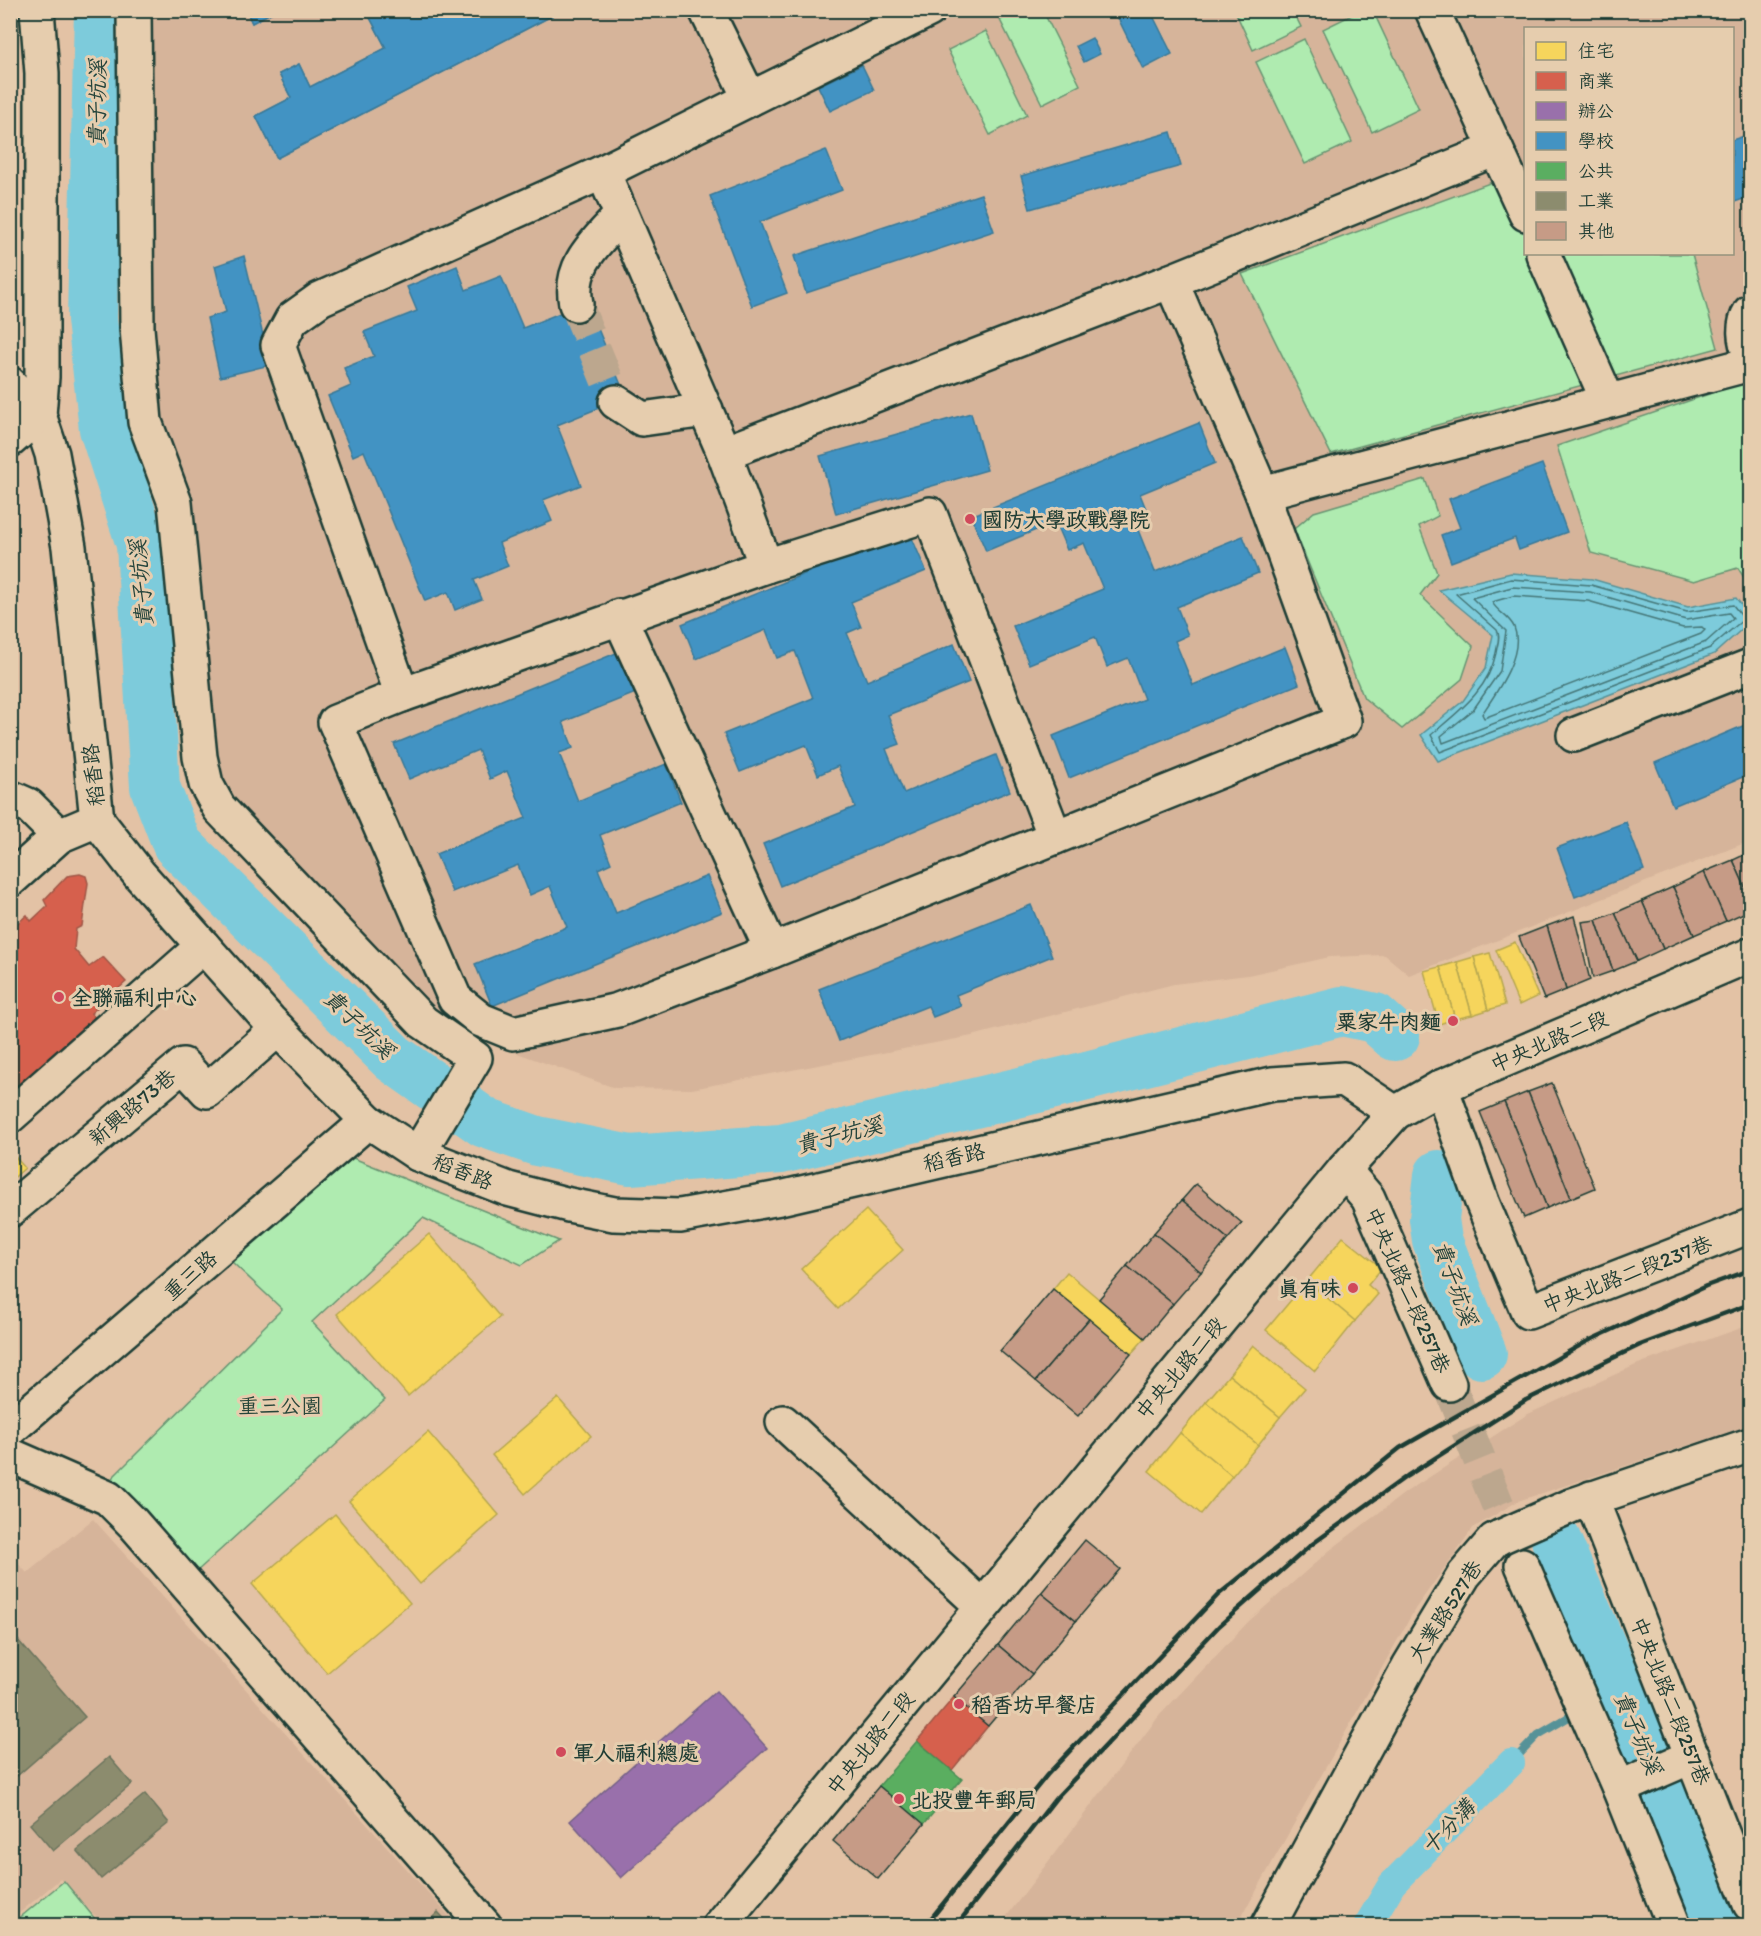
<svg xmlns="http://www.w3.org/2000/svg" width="1761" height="1936" viewBox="0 0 1761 1936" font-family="Itim,'LXGW WenKai TC',sans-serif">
	<rect width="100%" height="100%" fill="#e3c2a5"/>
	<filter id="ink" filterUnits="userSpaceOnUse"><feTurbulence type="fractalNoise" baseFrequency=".0167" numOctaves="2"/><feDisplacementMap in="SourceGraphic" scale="12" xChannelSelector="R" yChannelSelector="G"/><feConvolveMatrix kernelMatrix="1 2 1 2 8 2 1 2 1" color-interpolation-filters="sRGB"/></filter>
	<g filter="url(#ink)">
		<g fill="#d6b49a" fill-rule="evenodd">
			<path d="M151,11H1750V841L1409,975L1385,955L1330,957L1248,975L1174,984L972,1036L692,1089L615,1088L464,1034L422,1003L222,785L213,765L160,422L148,288L154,110ZM1526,28H1732V254H1526Z"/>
			<polygon points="1750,1325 1750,1425 1518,1501 1473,1528 1415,1609 1237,1925 1000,1925 1159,1716 1249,1621 1329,1551 1406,1492 1528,1414 1638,1364"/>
			<polygon points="93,1519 457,1925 104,1925 60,1879 11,1920 10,1555 27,1573"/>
		</g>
		<g fill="#afebb0" stroke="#679472" stroke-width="1.5">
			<polygon points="1019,10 1043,11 1080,85 1042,104 1000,20"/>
			<polygon points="1362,10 1373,11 1419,109 1372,132 1323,29"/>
			<polygon points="1235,11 1293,11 1301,27 1253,50"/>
			<polygon points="986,31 1027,115 990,135 948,50"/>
			<polygon points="1304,39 1352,142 1305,164 1256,62"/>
			<polygon points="1525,170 1526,254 1692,254 1718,348 1331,454 1242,274"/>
			<polygon points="1741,383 1750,393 1750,587 1738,568 1694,581 1591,553 1557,446"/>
			<polygon points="1425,479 1438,516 1419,526 1437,573 1420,595 1473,646 1462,679 1402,729 1364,698 1294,529 1314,512"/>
			<polygon points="353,1158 559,1241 522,1265 423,1218 312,1322 385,1400 195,1573 112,1478 282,1309 231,1261"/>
			<polygon points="64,1881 100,1925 11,1925"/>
		</g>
		<polygon fill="#7dcbdb" stroke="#579298" stroke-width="1.5" points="1511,573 1592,579 1688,607 1736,598 1750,616 1750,622 1714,654 1438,761 1421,735 1463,701 1486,668 1493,635 1439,590"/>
		<g fill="#f6d55c" stroke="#b6a750" stroke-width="1.5">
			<polygon points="1515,942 1538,996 1519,1005 1496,950"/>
			<polygon points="1490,953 1505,1005 1488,1010 1474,957"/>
			<polygon points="1474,957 1488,1010 1472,1015 1457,962"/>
			<polygon points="1457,962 1472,1015 1455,1019 1440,967"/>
			<polygon points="1440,967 1455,1019 1439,1024 1424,971"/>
			<polygon points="10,1151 25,1168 10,1181"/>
			<polygon points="866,1210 903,1250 838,1309 801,1269"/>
			<polygon points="429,1234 500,1317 408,1396 337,1314"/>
			<polygon points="1343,1237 1382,1268 1368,1285 1378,1294 1355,1321 1307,1281"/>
			<polygon points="1067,1272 1145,1338 1131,1354 1053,1289"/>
			<polygon points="1307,1281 1355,1321 1315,1371 1266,1330"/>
			<polygon points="1253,1345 1305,1388 1280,1417 1229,1375"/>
			<polygon points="1229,1375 1280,1417 1258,1445 1206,1402"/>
			<polygon points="558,1398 591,1436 525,1494 492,1455"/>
			<polygon points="1206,1402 1258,1445 1232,1476 1180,1433"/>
			<polygon points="428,1432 499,1515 420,1584 349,1501"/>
			<polygon points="1180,1433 1232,1476 1201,1514 1149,1471"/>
			<polygon points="335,1514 410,1603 327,1673 252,1584"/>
		</g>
		<g fill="#d6604d" stroke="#9f5646" stroke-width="1.5">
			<polygon points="80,874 86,876 88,883 82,926 76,929 74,949 89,967 103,957 126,982 91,1013 100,1024 10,1103 10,930 27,915 31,921 47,906 44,900 67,876"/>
			<polygon points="954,1697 988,1726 952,1770 917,1741"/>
		</g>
		<polygon fill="#9970ab" stroke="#746187" stroke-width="1.5" points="716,1691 767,1748 621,1878 570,1821"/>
		<g fill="#4393c3" stroke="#387998" stroke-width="1.5">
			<polygon points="246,10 276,10 252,23"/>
			<polygon points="246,10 276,10 252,23"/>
			<polygon points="366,10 563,10 277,158 256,116 291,98 279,74 299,64 310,87 386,48"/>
			<polygon points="366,10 563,10 277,158 256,116 291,98 279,74 299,64 310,87 386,48"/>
			<polygon points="1114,10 1150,10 1172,54 1143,69"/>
			<polygon points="1092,38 1100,54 1084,62 1076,46"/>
			<polygon points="862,65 874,90 830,111 818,86"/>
			<polygon points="1171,132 1181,166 1030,209 1021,176"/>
			<polygon points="1750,134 1750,184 1745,185 1749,197 1732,203 1732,140"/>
			<polygon points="826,150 842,190 760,222 787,293 752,306 710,196"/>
			<polygon points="981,194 994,231 806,293 794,256"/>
			<polygon points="244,256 270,365 220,377 207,318 226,312 215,266"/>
			<polygon points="457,266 466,290 501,276 523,328 587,302 626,397 557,425 581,485 543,500 552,521 499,543 508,566 474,580 482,599 455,610 448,592 425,601 364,451 353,456 328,396 351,386 344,368 374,356 364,332 417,311 407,287"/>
			<polygon points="971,413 987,470 836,514 820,456"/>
			<polygon points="1199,423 1215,463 1140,494 1150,519 1136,525 1155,572 1243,536 1258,573 1177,607 1188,635 1175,641 1193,685 1285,647 1299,684 1069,778 1053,736 1144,699 1128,658 1107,667 1095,637 1029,664 1013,626 1103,589 1084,543 1067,550 1055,522 986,551 971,516"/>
			<polygon points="1542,464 1567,532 1519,550 1515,538 1451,562 1441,535 1460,528 1449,499"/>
			<polygon points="909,531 926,571 851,602 861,627 847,633 867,681 954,644 969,682 888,715 900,744 886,749 904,793 996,755 1010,791 780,886 763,844 855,807 838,766 818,775 806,745 740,772 724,734 813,698 795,651 777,658 766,630 696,659 682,624"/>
			<polygon points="621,651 638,692 563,722 573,748 559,753 578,801 666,764 681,802 600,835 611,863 598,869 616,913 707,876 722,912 492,1006 475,964 567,927 550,886 530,895 518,865 452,892 436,854 526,818 507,771 490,779 478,750 409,779 394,744"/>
			<polygon points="1750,723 1750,774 1673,806 1655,763"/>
			<polygon points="1626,822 1644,870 1575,897 1557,848"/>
			<polygon points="1031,905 1052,956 956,995 961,1006 933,1017 928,1006 839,1041 819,989"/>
		</g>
		<polygon fill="#5aae61" stroke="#488c54" stroke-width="1.5" points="917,1741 962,1779 924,1824 879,1786"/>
		<g fill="#8c8c6e" stroke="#6b745d" stroke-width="1.5">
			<polygon points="10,1631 85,1717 10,1782"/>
			<polygon points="109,1757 132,1784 53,1851 30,1824"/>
			<polygon points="145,1794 169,1823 101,1879 77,1850"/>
			<polygon points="438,1912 451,1926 424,1926"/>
		</g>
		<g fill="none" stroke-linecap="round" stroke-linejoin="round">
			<g stroke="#457677" stroke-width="1.5">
				<path d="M1511,579L1591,585L1687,612L1733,605L1744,619L1710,648L1440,752L1431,735C1459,711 1488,691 1496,653C1497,645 1501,637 1497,630L1456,594Z"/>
				<polygon points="1512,587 1590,592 1686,620 1729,613 1733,618 1706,642 1443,743 1441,736 1473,710 1500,671 1506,631 1472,598"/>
				<path d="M1513,596L1588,601L1683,628L1702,627L1705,630L1701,634L1484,718L1482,714C1496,693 1525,654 1514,627C1509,616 1497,612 1492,602Z"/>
			</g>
			<g stroke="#579298" stroke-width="8">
				<polyline points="383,1066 382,1062 389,1054"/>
				<polyline points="1590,1704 1618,1687"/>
				<polyline points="1511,1763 1538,1735 1579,1711"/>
			</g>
			<polyline stroke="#7dcbdb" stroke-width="28" points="1367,1926 1392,1884 1511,1763"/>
			<g stroke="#7dcbdb" stroke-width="50">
				<polyline points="99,10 92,319 104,429 141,544 155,787 177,844 393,1058 485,1123 537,1141 630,1160 781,1149 1067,1081 1342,1011 1375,1018 1395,1036"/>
				<polyline points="1439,1175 1434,1219 1437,1240 1482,1354"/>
				<polyline points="1556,1540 1720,1926"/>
			</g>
		</g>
		<g fill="#c69b86" stroke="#1f3d34" stroke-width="1.5">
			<polygon points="1746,854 1750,863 1750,898 1733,860"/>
			<polygon points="1733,860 1750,898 1750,910 1726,921 1704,872"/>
			<polygon points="1704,872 1726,921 1694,935 1673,887"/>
			<polygon points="1673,887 1694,935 1663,949 1642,901"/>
			<polygon points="1642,901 1663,949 1637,961 1615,913"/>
			<polygon points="1615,913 1637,961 1613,971 1596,920"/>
			<polygon points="1574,916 1590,980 1566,990 1547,926"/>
			<polygon points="1596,920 1613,971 1593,978 1582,922"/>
			<polygon points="1547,926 1566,990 1544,999 1519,937"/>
			<polygon points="1552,1083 1595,1188 1571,1198 1528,1092"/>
			<polygon points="1528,1092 1571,1198 1547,1208 1504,1102"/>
			<polygon points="1504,1102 1547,1208 1524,1218 1480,1112"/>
			<polygon points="1196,1184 1242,1223 1228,1239 1182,1200"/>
			<polygon points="1182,1200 1228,1239 1201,1272 1154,1233"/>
			<polygon points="1154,1233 1201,1272 1173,1304 1127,1266"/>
			<polygon points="1127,1266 1173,1304 1145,1338 1099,1299"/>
			<polygon points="1053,1289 1089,1319 1036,1381 1000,1351"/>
			<polygon points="1089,1319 1131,1354 1078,1416 1036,1381"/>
			<polygon points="1085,1540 1120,1569 1076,1621 1041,1593"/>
			<polygon points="1041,1593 1076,1621 1032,1674 998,1645"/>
			<polygon points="998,1645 1032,1674 988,1726 954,1697"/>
			<polygon points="879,1786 924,1824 878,1879 833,1841"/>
		</g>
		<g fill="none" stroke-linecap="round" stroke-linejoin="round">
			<g stroke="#bca78e" stroke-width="33" stroke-dasharray="33 16" stroke-linecap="butt">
				<polyline points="576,304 616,402"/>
				<polyline points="1449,1384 1520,1560"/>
			</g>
			<defs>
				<g id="minor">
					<polyline points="134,10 137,328 145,422 175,503 200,757 206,784 219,808 423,1022 475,1058 418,1154"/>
					<polyline points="706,10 750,99"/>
					<polyline points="929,10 603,172 724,453 766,566 402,695 335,722 455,999 481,1020 513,1033 618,1010 772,951 1344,721 1262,493 1171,281"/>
					<polyline points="1432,10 1526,214"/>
					<polyline points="1543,254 1608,401"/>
					<path d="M576,304C568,264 597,242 621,215"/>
					<path d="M1750,312C1742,325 1744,341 1750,354"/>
					<polyline points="10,384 39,415 52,454 69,547 97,820 139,874 269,1020 368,1121 418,1154 508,1189 569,1205 614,1214 680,1216 780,1198 1272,1084 1344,1079 1395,1113"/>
					<polyline points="616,402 642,419 706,410"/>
					<polyline points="10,440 39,415 42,377 42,73 37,10"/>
					<polyline points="724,453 1171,281 1496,149"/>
					<polyline points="1262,493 1750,364"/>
					<polyline points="766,566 930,514 1055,837"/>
					<polyline points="619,616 772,951"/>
					<polyline points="402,695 278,345 292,319 320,299 603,172"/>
					<polyline points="1574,735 1750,666"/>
					<polyline points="10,797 28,805 59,836"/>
					<polyline points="10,880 59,836 97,820"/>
					<polyline points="1441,1087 1482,1202 1528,1312 1750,1226"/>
					<polyline points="10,1116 203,946"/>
					<polyline points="1344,1170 1368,1198 1449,1384"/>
					<polyline points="10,1210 183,1065 207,1091 278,1029"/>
					<polyline points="783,1422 982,1606"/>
					<polyline points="10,1429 368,1121"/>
					<polyline points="10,1455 108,1498 133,1523 485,1926"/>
					<polyline points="1591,1498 1750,1904"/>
					<polyline points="1573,1505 1750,1445"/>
					<polyline points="1522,1565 1619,1788 1674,1926"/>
					<polyline points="1619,1788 1693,1756"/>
					<polyline points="719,1926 1344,1170 1395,1113 1441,1087 1750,955"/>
					<polyline points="1268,1926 1409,1666 1464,1575 1494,1540 1500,1537"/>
				</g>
			</defs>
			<use href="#minor" stroke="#1f3d34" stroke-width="38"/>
			<use href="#minor" stroke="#e6cdae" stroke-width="33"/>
			<g stroke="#1f3d34" stroke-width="4.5">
				<polyline points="925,1926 1047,1775 1218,1595 1400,1448 1586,1342 1706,1286 1750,1270"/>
				<polyline points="956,1926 1056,1798 1219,1626 1311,1545 1407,1476 1526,1400 1640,1345 1750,1304"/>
			</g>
			<defs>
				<polyline id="minor-bridge" points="1500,1537 1573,1505"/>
			</defs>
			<use href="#minor-bridge" stroke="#1f3d34" stroke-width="38" stroke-linecap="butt"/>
			<use href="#minor-bridge" stroke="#e6cdae" stroke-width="33"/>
		</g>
	</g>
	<g fill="#d1495b" stroke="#e6cdae" stroke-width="2">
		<circle cx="970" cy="519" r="6"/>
		<circle cx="59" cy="997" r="6"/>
		<circle cx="1453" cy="1021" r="6"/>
		<circle cx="1353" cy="1288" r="6"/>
		<circle cx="959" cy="1704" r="6"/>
		<circle cx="561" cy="1752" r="6"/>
		<circle cx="899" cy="1799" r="6"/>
	</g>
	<g text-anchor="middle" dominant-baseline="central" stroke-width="6" stroke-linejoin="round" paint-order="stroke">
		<g font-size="21" font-weight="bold" fill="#1f3d34" stroke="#e6cdae" text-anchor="start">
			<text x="982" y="519">國防大學政戰學院</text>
			<text x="71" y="997">全聯福利中心</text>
			<text x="1441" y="1021" text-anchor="end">粟家牛肉麵</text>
			<text x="1341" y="1288" text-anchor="end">真有味</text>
			<text x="971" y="1704">稻香坊早餐店</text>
			<text x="573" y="1752">軍人福利總處</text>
			<text x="911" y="1799">北投豐年郵局</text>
		</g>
		<g font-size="21" fill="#1f3d34" stroke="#e6cdae">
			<text transform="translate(93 775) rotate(-96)">稻香路</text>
			<text transform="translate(1549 1041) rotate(-23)">中央北路二段</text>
			<text transform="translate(132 1107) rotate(-40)">新興路73巷</text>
			<text transform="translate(954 1157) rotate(-13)">稻香路</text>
			<text transform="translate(463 1171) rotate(22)">稻香路</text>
			<text transform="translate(1627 1274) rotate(-21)">中央北路二段237巷</text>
			<text transform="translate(190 1275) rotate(-41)">重三路</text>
			<text transform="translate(1408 1290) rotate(66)">中央北路二段257巷</text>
			<text transform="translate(1180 1368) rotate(-50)">中央北路二段</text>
			<text transform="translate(1445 1611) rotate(-57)">大業路527巷</text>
			<text transform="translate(1671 1701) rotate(68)">中央北路二段257巷</text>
			<text transform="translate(870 1743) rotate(-51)">中央北路二段</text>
		</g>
		<g font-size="21" fill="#26463a" stroke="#e6cdae">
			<text x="280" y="1405">重三公園</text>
		</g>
		<g font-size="22" font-style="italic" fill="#24443c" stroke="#e6cdae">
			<text transform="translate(97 103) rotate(-89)">貴子坑溪</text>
			<text transform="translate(141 583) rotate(-95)">貴子坑溪</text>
			<text transform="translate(359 1024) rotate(44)">貴子坑溪</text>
			<text transform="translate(839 1135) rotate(-14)">貴子坑溪</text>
			<text transform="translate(1455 1283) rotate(70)">貴子坑溪</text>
			<text transform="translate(1638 1733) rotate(67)">貴子坑溪</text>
			<text transform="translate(1448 1827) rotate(-46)">十分溝</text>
		</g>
	</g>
	<rect width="1761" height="1936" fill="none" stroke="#e6cdae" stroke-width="36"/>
	<rect x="18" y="18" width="1725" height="1900" fill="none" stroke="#1f3d34" stroke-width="2" filter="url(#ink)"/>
	<rect x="1524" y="27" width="210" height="228" fill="#e6cdae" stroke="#96937d" stroke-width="1.5"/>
	<rect x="1536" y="42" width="30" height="18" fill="#f6d55c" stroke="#96937d" stroke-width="1.5"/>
	<text x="1578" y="57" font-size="18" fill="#1f3d34">住宅</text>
	<rect x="1536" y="72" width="30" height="18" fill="#d6604d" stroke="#96937d" stroke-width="1.5"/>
	<text x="1578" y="87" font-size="18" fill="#1f3d34">商業</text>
	<rect x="1536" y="102" width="30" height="18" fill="#9970ab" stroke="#96937d" stroke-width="1.5"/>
	<text x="1578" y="117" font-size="18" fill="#1f3d34">辦公</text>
	<rect x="1536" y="132" width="30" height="18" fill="#4393c3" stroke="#96937d" stroke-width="1.5"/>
	<text x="1578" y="147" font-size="18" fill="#1f3d34">學校</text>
	<rect x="1536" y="162" width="30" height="18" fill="#5aae61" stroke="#96937d" stroke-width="1.5"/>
	<text x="1578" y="177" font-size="18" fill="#1f3d34">公共</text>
	<rect x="1536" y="192" width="30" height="18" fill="#8c8c6e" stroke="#96937d" stroke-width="1.5"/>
	<text x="1578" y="207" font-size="18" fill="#1f3d34">工業</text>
	<rect x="1536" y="222" width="30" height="18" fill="#c69b86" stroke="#96937d" stroke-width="1.5"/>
	<text x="1578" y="237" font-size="18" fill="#1f3d34">其他</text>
</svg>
